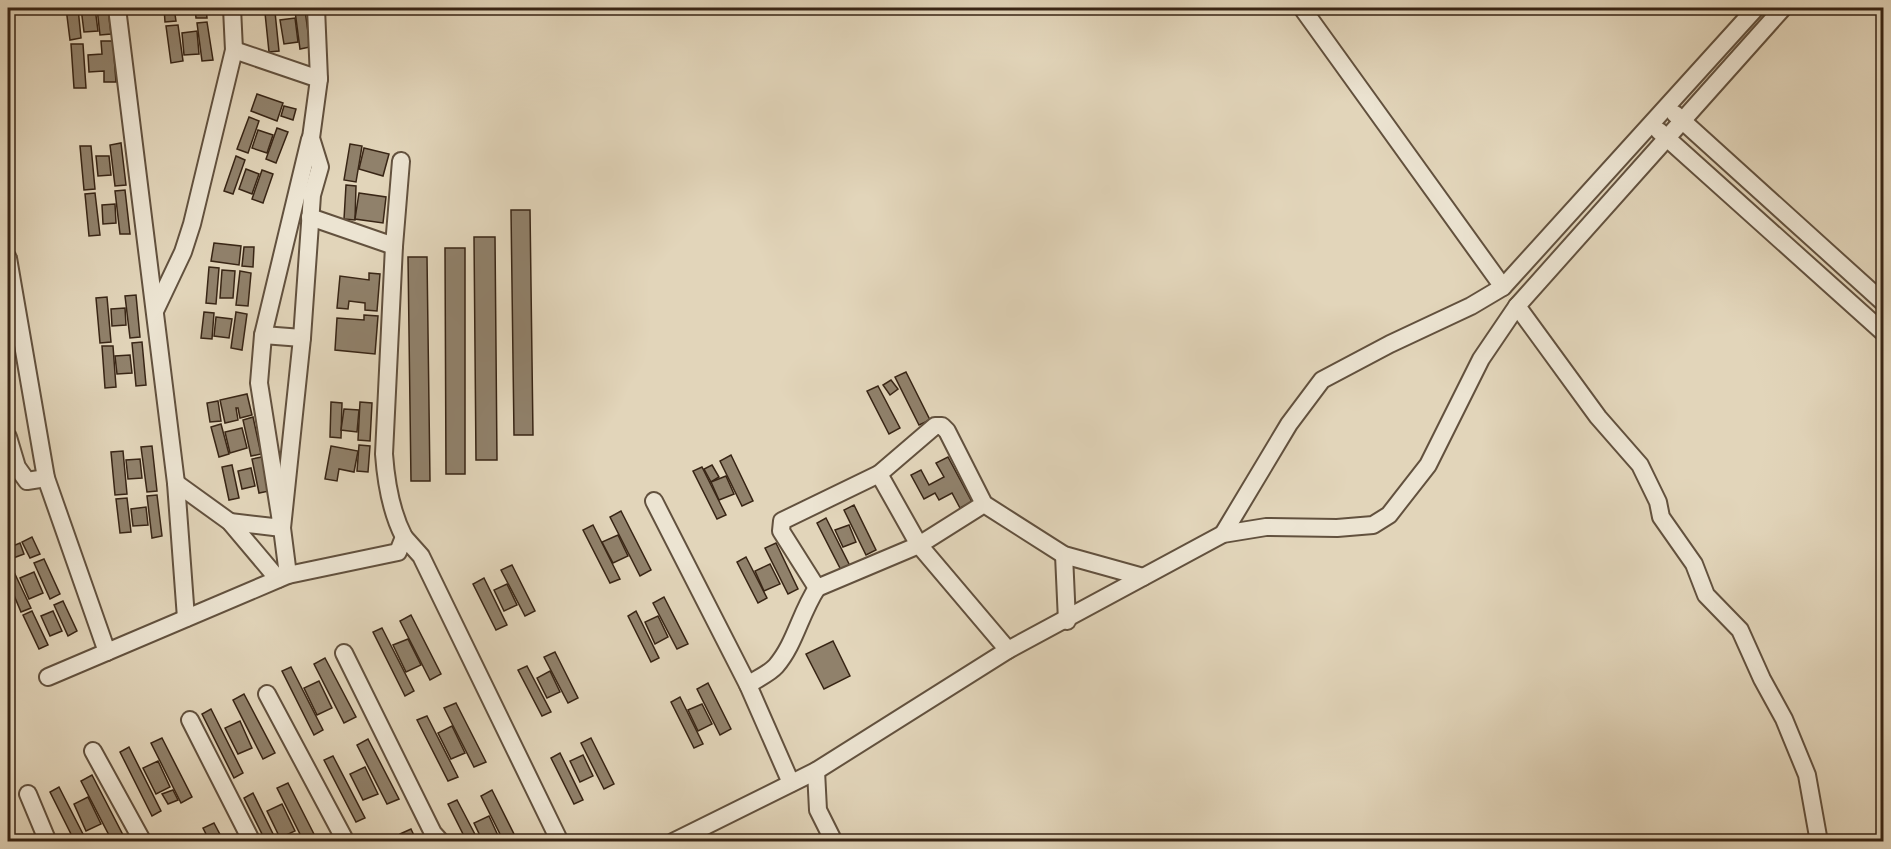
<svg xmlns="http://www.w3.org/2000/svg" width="1891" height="849" viewBox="0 0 1891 849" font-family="'Sorts Mill Goudy',serif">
	<rect width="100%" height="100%" fill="#e2d5ba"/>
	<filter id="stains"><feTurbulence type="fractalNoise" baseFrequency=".00333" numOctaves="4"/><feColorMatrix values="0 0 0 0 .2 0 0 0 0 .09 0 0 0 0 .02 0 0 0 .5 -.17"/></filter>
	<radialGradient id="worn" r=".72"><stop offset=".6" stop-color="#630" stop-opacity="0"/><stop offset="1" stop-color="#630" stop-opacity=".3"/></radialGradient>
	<g fill="#90816b" stroke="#382515" stroke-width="1.5">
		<polygon points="66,8 78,8 81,38 70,40"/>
		<polygon points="81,8 95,8 98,31 84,32"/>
		<polygon points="97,8 108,8 111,34 100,35"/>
		<polygon points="164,8 174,8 176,21 165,22"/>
		<polygon points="195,8 206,8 207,18 196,18"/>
		<polygon points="305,10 310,47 300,49 295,11"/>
		<polygon points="275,12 279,51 269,52 265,13"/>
		<polygon points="295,18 298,42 284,44 280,20"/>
		<polygon points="207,22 213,60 202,61 197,23"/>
		<polygon points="178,25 183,61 171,63 166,26"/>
		<polygon points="197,31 199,54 184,55 182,33"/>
		<polygon points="101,41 113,41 116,82 104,82 104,71 89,72 88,55 102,54"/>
		<polygon points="71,44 83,44 86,88 74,88"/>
		<polygon points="257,94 283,103 277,121 251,111"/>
		<polygon points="284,106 296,109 293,120 281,116"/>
		<polygon points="249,117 259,121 248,153 237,149"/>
		<polygon points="277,128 288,132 276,163 266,159"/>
		<polygon points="258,130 273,135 267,153 252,148"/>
		<polygon points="121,143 126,185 115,186 110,145"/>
		<polygon points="350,144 362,146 356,182 344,180"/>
		<polygon points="80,146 91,146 95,189 84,190"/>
		<polygon points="364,148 389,154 383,176 359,169"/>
		<polygon points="96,156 109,156 111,175 98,176"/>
		<polygon points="236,156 245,160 233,194 224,191"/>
		<polygon points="246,169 259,174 252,194 239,189"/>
		<polygon points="262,170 273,174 263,203 252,199"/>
		<polygon points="346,185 356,186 355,220 344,219"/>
		<polygon points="125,190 130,234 120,234 115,191"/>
		<polygon points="95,193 100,235 89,236 85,194"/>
		<polygon points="359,193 386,197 383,223 355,219"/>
		<polygon points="115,204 116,223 103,224 102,205"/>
		<polygon points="511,210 530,210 533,435 514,435"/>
		<polygon points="474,237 495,237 497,460 476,460"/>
		<polygon points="214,243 241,246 239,265 211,261"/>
		<polygon points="244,247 254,247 253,267 242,266"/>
		<polygon points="445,248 465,248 465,474 446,474"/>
		<polygon points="408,257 427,257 430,481 411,481"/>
		<polygon points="209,267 219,268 216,304 206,303"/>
		<polygon points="222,270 235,271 233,298 220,298"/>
		<polygon points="240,271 251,273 248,306 236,305"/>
		<polygon points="369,273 380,274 377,311 365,310 365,303 349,301 348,309 337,308 340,276 369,280"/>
		<polygon points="136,295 140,337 130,338 125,296"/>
		<polygon points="107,297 111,342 100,343 96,298"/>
		<polygon points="125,308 126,325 112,326 111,309"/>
		<polygon points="204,312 214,313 212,339 201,338"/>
		<polygon points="236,312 247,314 242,350 231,348"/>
		<polygon points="364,315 378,316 375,354 335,350 337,318 364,320"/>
		<polygon points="216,317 232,319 229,338 214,336"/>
		<polygon points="142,342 146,385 136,386 132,343"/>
		<polygon points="102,346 113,346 116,387 105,388"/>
		<polygon points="130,355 132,373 117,374 115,356"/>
		<polygon points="906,372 930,420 919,425 895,377"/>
		<polygon points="891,380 898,389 890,395 883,385"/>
		<polygon points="878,386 900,428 889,434 867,391"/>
		<polygon points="247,394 252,415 240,418 238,408 236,408 238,420 225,423 220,400"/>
		<polygon points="218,401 221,421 210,422 207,403"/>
		<polygon points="331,402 342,403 341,438 330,437"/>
		<polygon points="360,402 372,403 370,441 358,440"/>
		<polygon points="344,409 359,410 357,432 341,430"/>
		<polygon points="253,417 261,454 251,456 243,420"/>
		<polygon points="221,424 229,454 219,457 211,427"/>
		<polygon points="242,428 247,448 230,453 225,432"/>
		<polygon points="359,445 370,446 368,472 357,471"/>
		<polygon points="152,446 157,491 147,492 141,447"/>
		<polygon points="331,446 358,451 354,472 339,469 337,481 325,479"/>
		<polygon points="123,451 127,494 115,495 111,452"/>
		<polygon points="731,455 753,501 742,506 720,461"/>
		<polygon points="262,457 269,491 259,493 252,459"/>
		<polygon points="948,457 972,502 960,508 952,493 939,500 935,493 924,499 911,475 921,470 929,485 944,477 936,463"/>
		<polygon points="140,459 142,478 128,479 126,460"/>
		<polygon points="232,465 239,498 229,500 222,467"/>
		<polygon points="712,465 719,477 711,482 704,469"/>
		<polygon points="702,467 726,515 717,519 693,471"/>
		<polygon points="251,468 255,486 242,489 238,471"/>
		<polygon points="726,476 734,494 719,500 711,482"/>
		<polygon points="157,495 162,536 152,538 147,496"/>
		<polygon points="127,498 131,532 120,533 116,499"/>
		<polygon points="854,505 876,550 866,555 844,510"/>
		<polygon points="146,507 148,525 133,526 131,509"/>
		<polygon points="621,511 651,570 640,576 610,517"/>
		<polygon points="826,518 850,566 841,570 817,523"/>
		<polygon points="593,525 620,579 610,583 583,530"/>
		<polygon points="849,525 856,542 843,547 835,530"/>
		<polygon points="618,535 628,556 613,563 602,542"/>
		<polygon points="32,537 40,554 30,558 22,542"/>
		<polygon points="20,543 24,554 8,560 11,567 8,568 8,548"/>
		<polygon points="776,543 798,589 788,594 765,548"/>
		<polygon points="746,557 767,598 758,603 737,562"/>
		<polygon points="44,559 60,594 50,599 34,563"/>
		<polygon points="770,564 780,584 764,591 755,571"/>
		<polygon points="512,565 535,611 525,616 501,570"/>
		<polygon points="14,572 31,608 21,612 8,581 8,575"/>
		<polygon points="34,572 43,593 29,599 20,578"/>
		<polygon points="484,578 507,625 496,630 473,584"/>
		<polygon points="507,584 517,605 504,611 494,590"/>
		<polygon points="664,597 688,644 677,649 653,603"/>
		<polygon points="63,601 77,631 68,636 54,605"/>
		<polygon points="32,611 48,645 39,649 23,615"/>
		<polygon points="53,611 62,631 50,636 41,616"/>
		<polygon points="636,611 659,658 651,662 628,616"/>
		<polygon points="411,615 441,674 430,680 400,621"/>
		<polygon points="658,616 668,637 655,644 645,622"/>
		<polygon points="382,628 414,691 405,696 373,632"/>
		<polygon points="408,639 421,665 406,672 393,645"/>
		<polygon points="833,641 850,676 824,689 806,654"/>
		<polygon points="555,652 578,698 568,703 544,657"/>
		<polygon points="325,658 356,717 344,723 314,664"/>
		<polygon points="527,666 551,712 542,716 518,670"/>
		<polygon points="291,667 323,730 314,735 282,671"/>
		<polygon points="550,671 560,692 547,698 537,678"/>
		<polygon points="319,681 332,708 317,715 304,688"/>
		<polygon points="708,683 731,729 720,735 697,689"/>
		<polygon points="244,694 275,753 263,759 233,700"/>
		<polygon points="680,697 703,744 694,748 671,702"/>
		<polygon points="456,703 486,762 474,767 444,708"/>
		<polygon points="702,704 712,724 698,731 688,710"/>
		<polygon points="211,709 243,773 234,778 202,714"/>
		<polygon points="427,716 458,777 448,781 417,720"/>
		<polygon points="240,721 252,748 238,754 225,728"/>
		<polygon points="452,726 465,753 451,759 438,733"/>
		<polygon points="162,738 192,797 181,803 151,743"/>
		<polygon points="591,738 614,784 604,789 581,743"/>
		<polygon points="368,739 399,799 387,804 357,745"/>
		<polygon points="129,747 161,811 152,816 120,752"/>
		<polygon points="560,753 583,800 574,804 551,758"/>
		<polygon points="583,755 593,776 580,782 570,761"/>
		<polygon points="333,756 365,818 356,822 324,760"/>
		<polygon points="158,761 170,787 156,794 143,768"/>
		<polygon points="365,767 378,794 363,800 350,774"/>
		<polygon points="92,775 123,835 112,841 81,781"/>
		<polygon points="288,783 318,842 304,842 277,788"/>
		<polygon points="59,787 87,842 75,842 50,792"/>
		<polygon points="173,790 178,800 168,804 162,794"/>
		<polygon points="492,790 518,842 504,842 481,796"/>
		<polygon points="253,793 277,842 266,842 244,798"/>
		<polygon points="88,797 101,824 86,831 74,804"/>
		<polygon points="457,800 479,842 467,842 448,804"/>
		<polygon points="282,804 295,831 280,838 267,811"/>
		<polygon points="489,816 500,840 497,842 483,842 474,823"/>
		<polygon points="214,823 224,842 210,842 203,828"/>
		<polygon points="411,829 417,842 403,842 400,834"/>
	</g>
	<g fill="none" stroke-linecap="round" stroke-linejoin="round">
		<defs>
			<g id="street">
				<polyline points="117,8 176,483 186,618"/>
				<polyline points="1302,8 1503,287"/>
				<polyline points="234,50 319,79"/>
				<polyline points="1675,114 1884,303"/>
				<polyline points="1659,131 1884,333"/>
				<path d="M401,161L394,246L384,454C386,482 391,512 404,537"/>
				<polyline points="310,217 394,246"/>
				<polyline points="8,258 46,478 107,652"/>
				<polyline points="1517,306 1598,417 1640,465 1658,502 1661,517 1694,564 1706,595 1740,630 1762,679 1784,719 1807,775 1819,842"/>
				<polyline points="155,311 183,252 192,224 234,50 232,8"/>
				<polyline points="263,335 302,338"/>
				<polyline points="8,437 17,467 27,481 46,478"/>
				<polyline points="879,474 919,545 1008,650"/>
				<polyline points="176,483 230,522 278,579"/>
				<polyline points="654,501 748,685 791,783"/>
				<polyline points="984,504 919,545 817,588 781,531 782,521 879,474 935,426 942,426 947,431 984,504 1064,555 1143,577"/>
				<polyline points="230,522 282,528 259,383 263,335 310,139"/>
				<polyline points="1223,534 1289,424 1322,380 1390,344 1471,306 1503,287 1756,8"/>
				<polyline points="1064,555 1067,621"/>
				<polyline points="288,575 282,528 302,338 312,195 320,167 311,138 319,79 316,8"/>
				<polyline points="344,653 433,833 441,842"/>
				<polyline points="48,677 288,575 398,552 404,537 421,556 560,842"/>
				<path d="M748,685C756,679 769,674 776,666C795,644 800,614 817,588"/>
				<polyline points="267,694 346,842"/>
				<polyline points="190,720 252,842"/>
				<polyline points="93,751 143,842"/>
				<polyline points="816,771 818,810 834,842"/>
				<polyline points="28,794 48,842"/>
				<polyline points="673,842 816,771 1008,650 1223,534 1266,527 1337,528 1373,525 1389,515 1428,465 1481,359 1517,306 1783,8"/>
			</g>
		</defs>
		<use href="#street" stroke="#62513e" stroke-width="20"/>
		<use href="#street" stroke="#ece4d2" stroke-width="16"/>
	</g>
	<rect width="1891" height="849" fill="none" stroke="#e2d5ba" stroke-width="30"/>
	<rect x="9" y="9" width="1873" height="831" fill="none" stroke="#382515" stroke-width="3"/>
	<rect x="15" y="15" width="1861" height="819" fill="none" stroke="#382515" stroke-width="1.5"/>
	<rect width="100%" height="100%" filter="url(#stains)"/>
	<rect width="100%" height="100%" fill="url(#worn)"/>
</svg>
